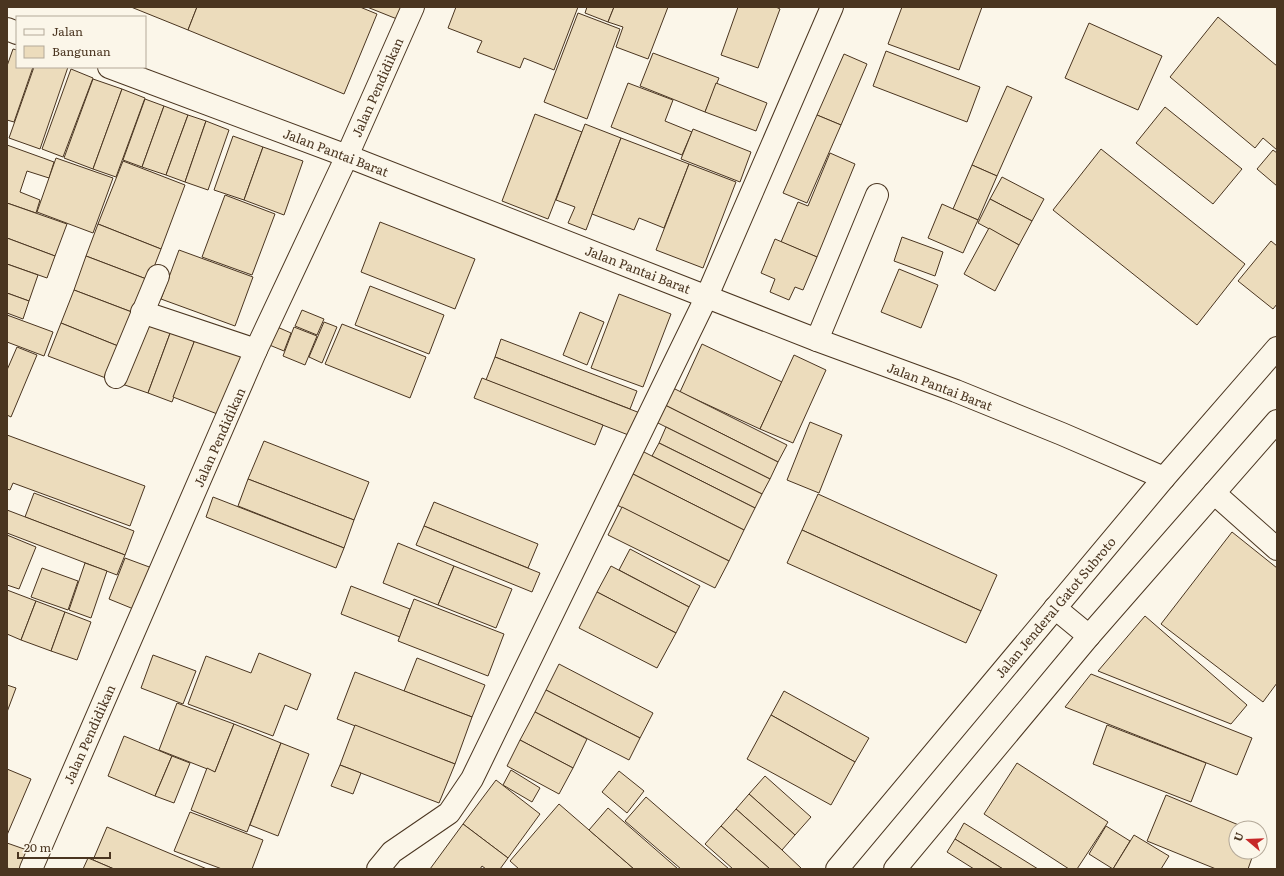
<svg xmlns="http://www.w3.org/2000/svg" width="1284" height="876" viewBox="0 0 1284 876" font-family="Literata,serif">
	<rect width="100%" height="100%" fill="#fbf6e9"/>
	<g fill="#ecdcbc" stroke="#4a3520">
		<polygon points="131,7 197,7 188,30"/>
		<polygon points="197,7 360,7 377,14 344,94 188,30"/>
		<polygon points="367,7 402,7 397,19"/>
		<polygon points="456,7 578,7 554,70 524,58 520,68 477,52 482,41 448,28"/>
		<polygon points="587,7 614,7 608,22 585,13"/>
		<polygon points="614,7 668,7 648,59 616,47 623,27 608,22"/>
		<polygon points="738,7 776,7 780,9 758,68 721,55"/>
		<polygon points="902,7 982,7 959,70 888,44"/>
		<polygon points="578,13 620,29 587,119 544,102"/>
		<polygon points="1218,17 1277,66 1277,150 1263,138 1255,148 1170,77"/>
		<polygon points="1089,23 1162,56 1138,110 1065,78"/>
		<polygon points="13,49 17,50 17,67 33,67 14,122 7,120 7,66"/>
		<polygon points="886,51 980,87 967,122 873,86"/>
		<polygon points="653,53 719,78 705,112 640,86"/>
		<polygon points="844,54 867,64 841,125 817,115"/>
		<polygon points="34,67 68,67 40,149 9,138"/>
		<polygon points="71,69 93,78 63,157 42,149"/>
		<polygon points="93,79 122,89 93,169 64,158"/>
		<polygon points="628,83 673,100 665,121 692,132 682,155 611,127"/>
		<polygon points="716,83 767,103 756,131 705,112"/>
		<polygon points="1007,86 1032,97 997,176 972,165"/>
		<polygon points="122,89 145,98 116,177 93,169"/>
		<polygon points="145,99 164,106 142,167 123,160"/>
		<polygon points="164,106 188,115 166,175 142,167"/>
		<polygon points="1165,107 1242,169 1213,204 1136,143"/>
		<polygon points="535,114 582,132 548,219 502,201"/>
		<polygon points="188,115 206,121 185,182 166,175"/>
		<polygon points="817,115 841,125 807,203 783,193"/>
		<polygon points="206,121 229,130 208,190 185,182"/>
		<polygon points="585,124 621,138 586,230 568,223 575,207 556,200"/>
		<polygon points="693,129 751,152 740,182 681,159"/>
		<polygon points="233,136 263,147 244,200 214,190"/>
		<polygon points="621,138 689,164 664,228 639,218 634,230 592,214"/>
		<polygon points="7,145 54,162 49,178 27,171 20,192 40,200 36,213 7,203"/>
		<polygon points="263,147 303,161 284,215 244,200"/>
		<polygon points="1101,149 1245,264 1197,325 1053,210"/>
		<polygon points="1273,150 1277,153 1277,186 1257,169"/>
		<polygon points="830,153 855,164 817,257 781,242 798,202 808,206"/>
		<polygon points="56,158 113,178 93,233 37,212"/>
		<polygon points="123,161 185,185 161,249 98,224"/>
		<polygon points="689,164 736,182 703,268 656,250"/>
		<polygon points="972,165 997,176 978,220 953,209"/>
		<polygon points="1002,177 1044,199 1032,221 990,199"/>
		<polygon points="225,195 275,214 252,275 202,257"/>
		<polygon points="990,199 1032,221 1019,245 978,223"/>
		<polygon points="7,203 67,224 55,256 7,238"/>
		<polygon points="942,204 978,220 963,253 928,238"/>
		<polygon points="380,222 475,259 455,309 361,272"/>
		<polygon points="98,224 161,249 149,280 86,256"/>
		<polygon points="989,228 1019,245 995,291 964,274"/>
		<polygon points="902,237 943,252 935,276 894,261"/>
		<polygon points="7,238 55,256 47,278 7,264"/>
		<polygon points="775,239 817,257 803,290 795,287 789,300 770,292 775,279 761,273"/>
		<polygon points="1271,241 1277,246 1277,304 1273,309 1238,281"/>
		<polygon points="179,250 253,277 235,326 161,299"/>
		<polygon points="86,256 149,280 137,314 74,290"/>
		<polygon points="7,264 38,275 29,301 7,293"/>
		<polygon points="899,269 938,285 921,328 881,312"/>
		<polygon points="370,286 444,315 429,354 355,325"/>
		<polygon points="74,290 137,314 123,348 61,323"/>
		<polygon points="7,293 29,301 23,319 7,313"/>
		<polygon points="619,294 671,314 643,387 591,368"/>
		<polygon points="302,310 324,319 317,335 295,326"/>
		<polygon points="580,312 604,322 587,365 563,355"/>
		<polygon points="7,315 53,332 44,356 7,342"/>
		<polygon points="143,317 172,328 148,393 119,383"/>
		<polygon points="324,322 337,327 322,363 309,357"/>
		<polygon points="61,323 123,348 111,380 48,356"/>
		<polygon points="342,324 426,357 410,398 325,364"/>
		<polygon points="275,326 291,333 284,351 267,344"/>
		<polygon points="294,327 317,336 305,365 283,356"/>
		<polygon points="172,328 196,337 172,402 148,393"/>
		<polygon points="196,337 243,354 220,415 173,397"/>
		<polygon points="501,339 637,391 630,409 495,357"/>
		<polygon points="702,344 782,382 760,429 680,392"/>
		<polygon points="17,347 37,355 11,417 7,415 7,370"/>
		<polygon points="794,355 826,370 793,443 760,429"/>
		<polygon points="495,357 640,413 631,436 486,380"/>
		<polygon points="482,378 603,425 595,445 474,398"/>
		<polygon points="669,386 787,445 778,462 661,403"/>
		<polygon points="661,403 778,462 770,479 652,420"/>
		<polygon points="810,422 842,435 819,493 787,480"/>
		<polygon points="666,427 770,479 762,494 659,443"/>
		<polygon points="7,435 145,486 130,526 13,483 10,490 7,489"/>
		<polygon points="264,441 369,482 354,520 248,479"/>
		<polygon points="659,443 762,494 755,508 652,456"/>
		<polygon points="638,449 755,508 744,530 627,471"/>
		<polygon points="627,471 744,530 729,561 611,502"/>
		<polygon points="248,479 354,520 344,548 238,506"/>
		<polygon points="34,493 134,531 125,555 25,517"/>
		<polygon points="818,494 997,575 981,611 802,530"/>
		<polygon points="213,497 344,548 336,568 206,517"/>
		<polygon points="434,502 538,544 528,568 424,526"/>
		<polygon points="622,507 729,561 715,588 608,535"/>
		<polygon points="7,510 125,555 117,575 7,533"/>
		<polygon points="424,526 540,573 532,592 416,545"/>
		<polygon points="802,530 981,611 966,643 787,563"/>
		<polygon points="1232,532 1277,568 1277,683 1263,702 1161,624"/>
		<polygon points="7,535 36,547 19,589 7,585"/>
		<polygon points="398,543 454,566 438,605 383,583"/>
		<polygon points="630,549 700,586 689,607 619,570"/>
		<polygon points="125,558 152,568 136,610 109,599"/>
		<polygon points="85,563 107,571 91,618 69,610"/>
		<polygon points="454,566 512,589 496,628 438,605"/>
		<polygon points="611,566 689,607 676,633 597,592"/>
		<polygon points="42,568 78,581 68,610 31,597"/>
		<polygon points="351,586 410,609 400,637 341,614"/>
		<polygon points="7,590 36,601 21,640 7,634"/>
		<polygon points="597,592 676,633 657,668 579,628"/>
		<polygon points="414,599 504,634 488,676 398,641"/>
		<polygon points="36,601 65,612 51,651 21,640"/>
		<polygon points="65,612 91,622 77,660 51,651"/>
		<polygon points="1145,616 1247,705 1231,724 1098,671"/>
		<polygon points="259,653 311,674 297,710 285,705 273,736 188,704 206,656 251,673"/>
		<polygon points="153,655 196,671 183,704 141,688"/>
		<polygon points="417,658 485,685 472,717 404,691"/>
		<polygon points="559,664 653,713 640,738 546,690"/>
		<polygon points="355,672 472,717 455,764 337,719"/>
		<polygon points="1091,674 1252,738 1237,775 1065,707"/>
		<polygon points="7,685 16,688 7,712"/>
		<polygon points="546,690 640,738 629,760 535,712"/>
		<polygon points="784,691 869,738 855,762 771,715"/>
		<polygon points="177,703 234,724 215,772 159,750"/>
		<polygon points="535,712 587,739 573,768 520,740"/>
		<polygon points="771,715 855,762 831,805 747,759"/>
		<polygon points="234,724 281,743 247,832 191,810 207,768 215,772"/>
		<polygon points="355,725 455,764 439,803 340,765"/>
		<polygon points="1107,725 1206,763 1191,802 1093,764"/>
		<polygon points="124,736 172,756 155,796 108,776"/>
		<polygon points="520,740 573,768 559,794 507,766"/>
		<polygon points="281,743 309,754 278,836 250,825"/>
		<polygon points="172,756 190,763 174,803 155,796"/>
		<polygon points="1017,763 1108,822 1077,869 1069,869 984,814"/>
		<polygon points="340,765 361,773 353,794 331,786"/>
		<polygon points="7,769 31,779 7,835"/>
		<polygon points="511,770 540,788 532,802 503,785"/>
		<polygon points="619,771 644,791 627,813 602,792"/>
		<polygon points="765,776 811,817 795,835 749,794"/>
		<polygon points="496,780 540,814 508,858 463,824"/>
		<polygon points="749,794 795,835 782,850 736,809"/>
		<polygon points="1166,795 1246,828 1236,828 1236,852 1254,852 1248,869 1216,869 1147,841"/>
		<polygon points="646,797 729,869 681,869 625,821"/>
		<polygon points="559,804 634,869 519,869 510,861"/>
		<polygon points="608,808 678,869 634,869 589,830"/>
		<polygon points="736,809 782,850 802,869 770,869 721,826"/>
		<polygon points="190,812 263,840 252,869 222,869 174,851"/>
		<polygon points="964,823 1038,869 1003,869 955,839"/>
		<polygon points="463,824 508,858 500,869 486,869 482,866 480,869 430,869"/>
		<polygon points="721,826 770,869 733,869 705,844"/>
		<polygon points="1106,826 1130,841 1113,869 1089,854"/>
		<polygon points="107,827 207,869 114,869 93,860"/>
		<polygon points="1134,835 1169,856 1161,869 1113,869"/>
		<polygon points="955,839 1003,869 974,869 947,852"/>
		<polygon points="7,843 27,850 20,869 11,869 7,868"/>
		<polygon points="88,858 93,860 114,869 83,869"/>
	</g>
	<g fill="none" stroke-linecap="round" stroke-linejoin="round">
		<defs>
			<g id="minor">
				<polyline points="7,29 17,33"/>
				<polyline points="109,67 347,156 817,340 956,391 1062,434 1164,478"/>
				<polyline points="142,312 256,350"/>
				<polyline points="817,340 877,195"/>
				<polyline points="116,377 158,276"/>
				<polyline points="1214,493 1277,549"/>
				<polyline points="31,869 256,350 347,156 413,7"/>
				<polyline points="378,869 392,852 449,813 472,779 707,296 832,7"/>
			</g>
			<g id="highway">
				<polyline points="1055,608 1089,636"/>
				<polyline points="837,869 1164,478 1277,348"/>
				<polyline points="895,869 1089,636 1277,421"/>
			</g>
		</defs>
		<use href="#minor" stroke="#4a3520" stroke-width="24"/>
		<use href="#highway" stroke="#4a3520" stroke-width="24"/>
		<use href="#minor" stroke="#fbf6e9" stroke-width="22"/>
		<use href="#highway" stroke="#fbf6e9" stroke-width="22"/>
	</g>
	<g text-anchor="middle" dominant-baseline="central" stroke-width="3" stroke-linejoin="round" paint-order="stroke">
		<g font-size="13" fill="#4a3520" stroke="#fbf6e9">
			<text transform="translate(377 87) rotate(-66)">Jalan Pendidikan</text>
			<text transform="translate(336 152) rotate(21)">Jalan Pantai Barat</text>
			<text transform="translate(638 269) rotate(21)">Jalan Pantai Barat</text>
			<text transform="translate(940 386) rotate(21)">Jalan Pantai Barat</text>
			<text transform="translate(219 437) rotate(-66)">Jalan Pendidikan</text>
			<text transform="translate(1055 607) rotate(-50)">Jalan Jenderal Gatot Subroto</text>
			<text transform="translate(89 734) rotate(-66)">Jalan Pendidikan</text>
		</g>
	</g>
	<rect width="1284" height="876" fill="none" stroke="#4a3520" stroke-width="16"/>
	<rect x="16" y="16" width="130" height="52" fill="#fbf6e9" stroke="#b4a999"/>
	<rect x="24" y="29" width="20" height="6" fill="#fbf6e9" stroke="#b4a999"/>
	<text x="52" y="36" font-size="12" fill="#4a3520">Jalan</text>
	<rect x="24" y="46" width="20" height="12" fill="#ecdcbc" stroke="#b4a999"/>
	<text x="52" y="56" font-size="12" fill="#4a3520">Bangunan</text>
	<g transform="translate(1248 840) rotate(289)"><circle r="19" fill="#fbf6e9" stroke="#b4a999"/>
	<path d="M0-3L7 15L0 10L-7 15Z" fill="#c62828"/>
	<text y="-6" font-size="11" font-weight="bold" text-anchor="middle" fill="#4a3520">U</text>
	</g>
	<path d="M18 852v6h92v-6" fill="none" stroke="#4a3520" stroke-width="2"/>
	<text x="24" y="852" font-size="12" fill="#4a3520" stroke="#fbf6e9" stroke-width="3" paint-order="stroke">20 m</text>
</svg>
